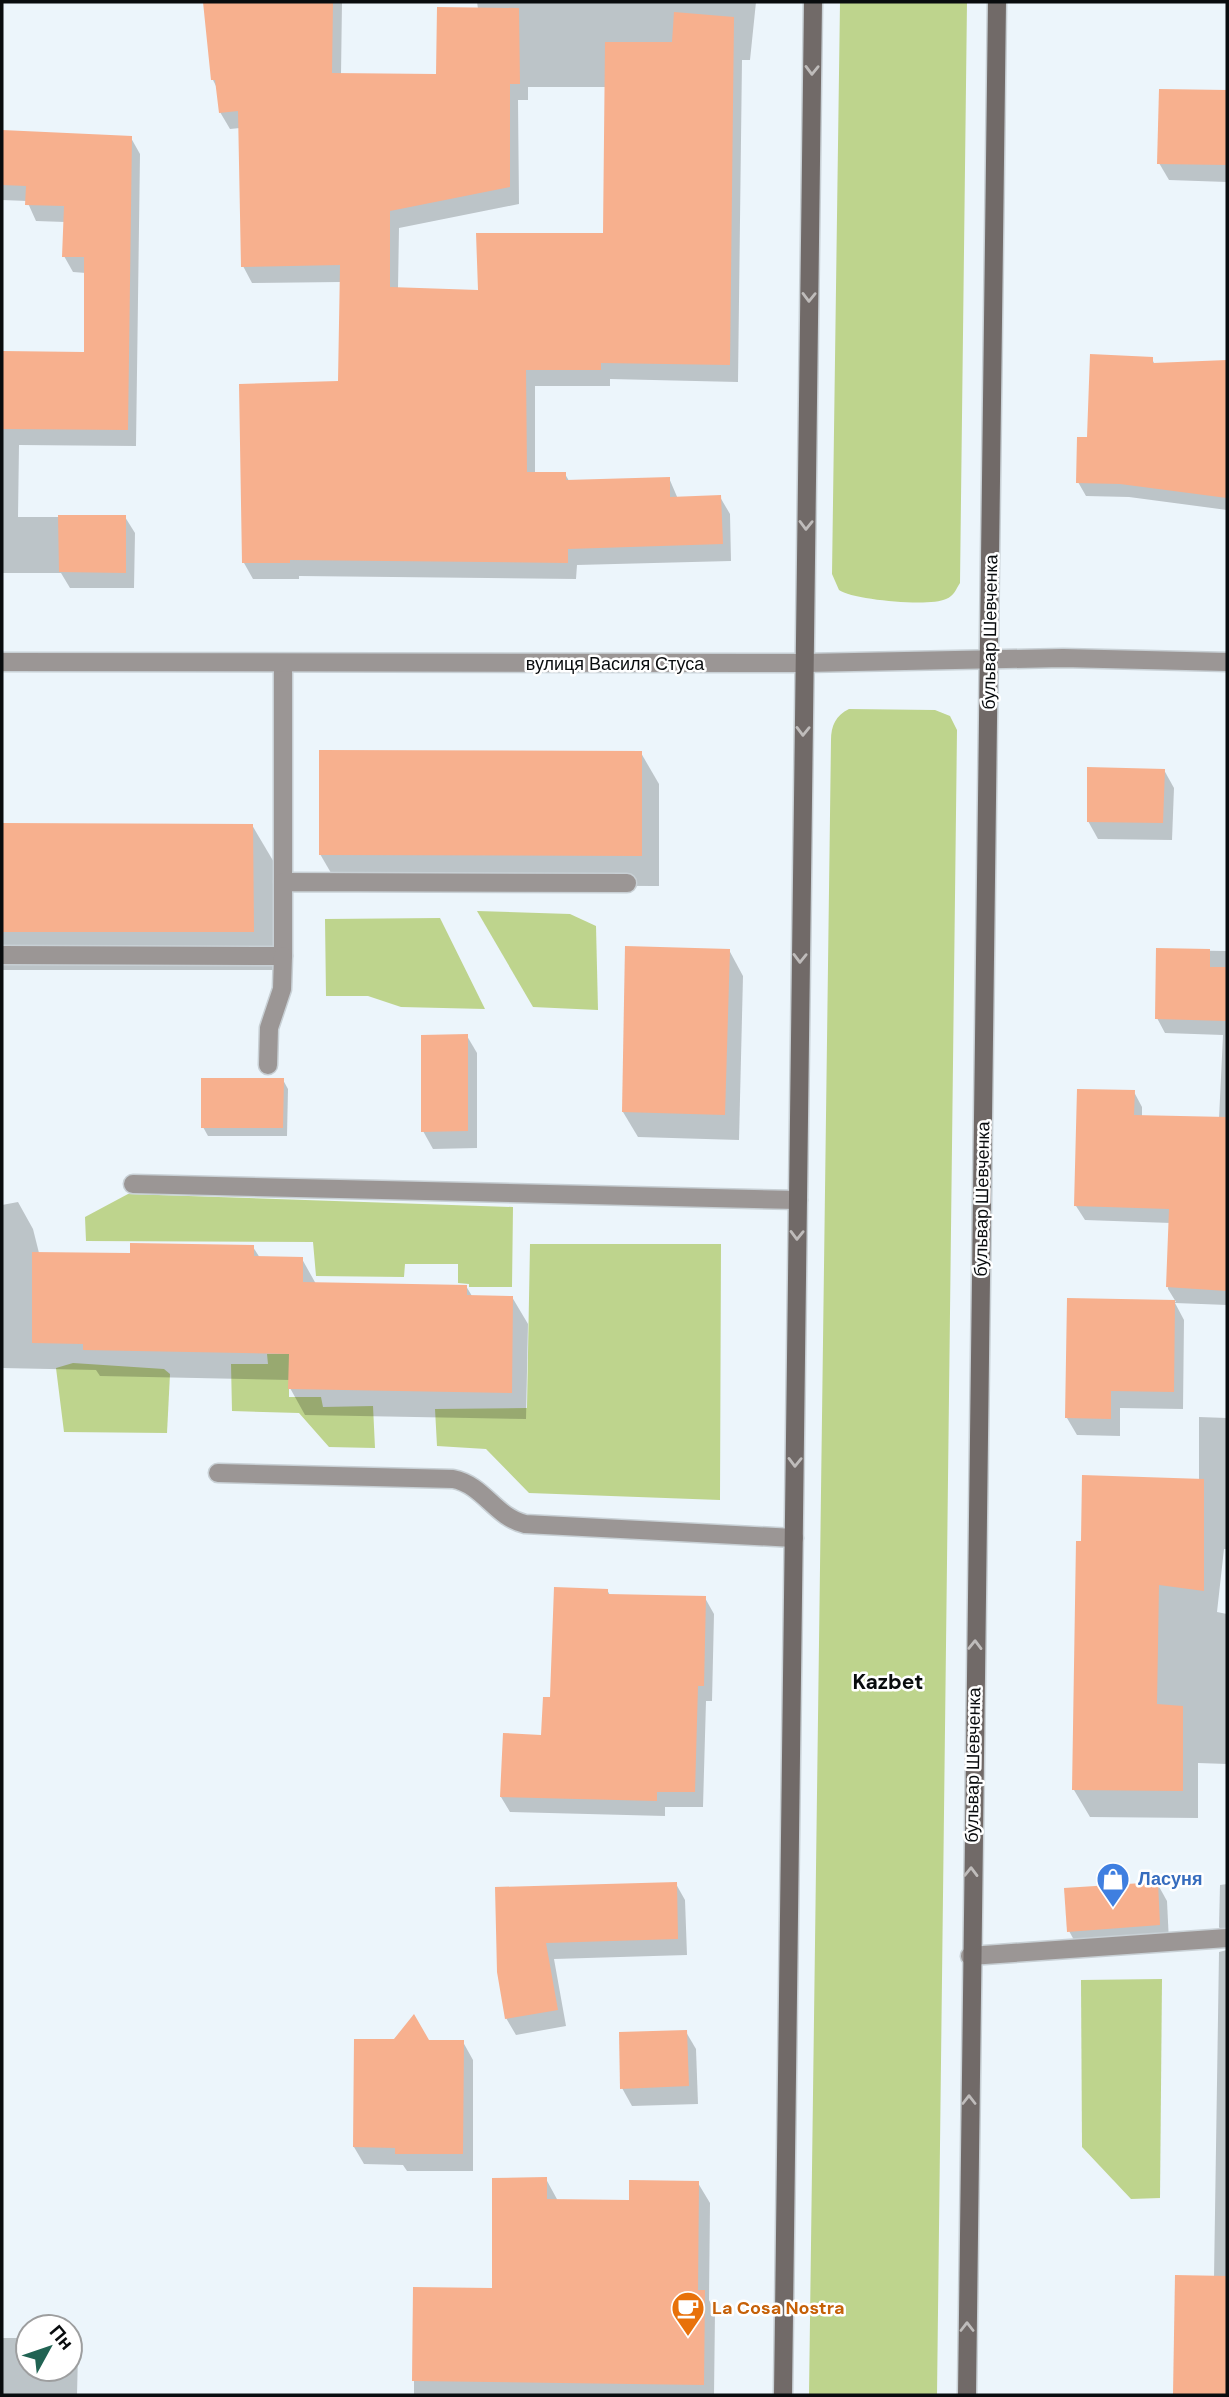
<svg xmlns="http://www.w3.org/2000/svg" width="1229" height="2397" viewBox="0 0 1229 2397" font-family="'DM Sans',sans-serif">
	<rect width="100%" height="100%" fill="#ecf5fb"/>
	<g fill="#bed48d">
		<path d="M840,2H967L960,583C956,589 954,596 946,599C930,607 853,600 839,590L832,574Z"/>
		<path d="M849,709L935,710L950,716L957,730L937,2395H809L831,740C831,726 836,715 849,709Z"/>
		<polygon points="477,911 570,914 596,926 598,1010 533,1007"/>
		<polygon points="440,918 485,1009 401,1007 368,996 326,996 325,919"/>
		<polygon points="128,1194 513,1207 512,1287 469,1287 469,1284 458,1283 458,1264 405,1264 404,1277 316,1276 313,1242 86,1241 85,1217"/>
		<polygon points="530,1244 721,1244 720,1500 529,1493 486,1449 437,1446 435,1409 527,1408"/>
		<polygon points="267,1354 289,1354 289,1397 321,1397 323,1407 373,1406 375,1448 329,1447 299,1413 232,1411 231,1364 268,1364"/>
		<polygon points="73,1363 164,1369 170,1374 167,1433 64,1432 56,1368"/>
		<polygon points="1162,1979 1160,2198 1131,2199 1082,2147 1081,1980"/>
	</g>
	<g fill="#0003" fill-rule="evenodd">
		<path d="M205,2H342L341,75L438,76L478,9L477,2H756L750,60H742L738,382L610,379V386H535V474H565L569,481L669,478L678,499L720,497L730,514L731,561L577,565L576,579L299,576V579H253L244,563L339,383L341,282L252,283L243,266L240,128L230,129L220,112L217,88L213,80ZM528,87H606L604,235L480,291L398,289L399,228L519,204L518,100H528Z"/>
		<polygon points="1160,90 1227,92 1227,182 1169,180 1159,163"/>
		<polygon points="2,131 131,138 140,154 136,446 19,445 18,517 125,517 135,533 134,588 70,588 61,573 2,573 2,353 85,354 86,273 73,272 64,256 65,222 36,221 27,201 2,200"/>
		<polygon points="1152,359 1155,365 1227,362 1227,510 1129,497 1086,496 1078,482 1089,439"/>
		<polygon points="641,753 659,784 659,886 338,885 320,854"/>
		<polygon points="1164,770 1174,788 1172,840 1098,839 1088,821"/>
		<polygon points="2,825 252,825 275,864 275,970 2,970"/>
		<polygon points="729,950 743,976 739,1140 638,1137 623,1112"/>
		<polygon points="1158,950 1227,951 1227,1305 1175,1303 1184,1320 1183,1409 1120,1408 1120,1436 1077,1435 1067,1418 1069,1300 1176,1302 1168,1289 1171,1223 1085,1220 1076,1206 1134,1092 1142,1107 1142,1117 1219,1119 1223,1035 1165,1033 1157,1018"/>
		<polygon points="467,1036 477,1053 477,1148 433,1149 423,1131"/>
		<polygon points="283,1080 288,1089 287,1136 208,1136 203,1127"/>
		<polygon points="18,1202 33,1229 39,1253 131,1254 253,1247 260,1258 302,1259 316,1284 466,1286 472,1296 512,1297 528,1324 526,1419 305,1415 290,1388 290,1380 100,1376 96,1370 2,1368 2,1205"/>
		<polygon points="1199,1417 1227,1418 1227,1549 1224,1549 1217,1612 1227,1614 1227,1764 1198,1763 1198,1818 1090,1817 1074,1790 1083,1542 1199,1480"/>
		<polygon points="607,1590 610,1595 705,1598 714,1614 712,1701 706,1701 703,1807 665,1807 665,1816 510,1812 501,1797 543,1737 552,1699"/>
		<polygon points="1157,1883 1167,1901 1169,1942 1079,1949 1069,1931"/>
		<polygon points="676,1884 685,1900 687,1955 554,1959 566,2026 516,2035 506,2018 497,1889"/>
		<polygon points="1227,1884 1227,1941 1219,1927 1220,1885"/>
		<polygon points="1227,1950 1227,2395 1175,2395 1176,2277 1214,2278 1219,1952"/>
		<polygon points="686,2032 696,2049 698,2104 632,2106 622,2088"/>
		<polygon points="428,2041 463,2042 473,2060 473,2171 407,2171 403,2165 364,2164 354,2147"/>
		<polygon points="546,2179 558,2201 631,2201 698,2183 710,2203 709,2300 715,2312 714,2395 414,2395 414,2289 494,2290"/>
		<polygon points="2,2338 28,2338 28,2369 70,2369 70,2341 78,2354 77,2395 2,2395"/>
	</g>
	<g fill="#f7b08e">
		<polygon points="203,2 333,2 332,73 436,74 437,7 519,8 520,84 510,84 510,187 390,211 390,287 478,290 476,233 603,233 605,42 672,42 674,12 734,17 730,365 601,363 601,370 526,370 527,472 566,472 566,480 670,477 670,497 721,495 723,544 568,549 568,563 290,560 290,563 242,563 239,384 338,381 340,265 241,267 238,111 219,113 215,80 211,80"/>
		<polygon points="1159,89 1227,90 1227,165 1157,164"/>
		<polygon points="2,130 132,136 128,430 2,429 2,351 84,352 84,257 62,257 64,206 25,205 26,186 2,185"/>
		<polygon points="1090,354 1153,357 1153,363 1227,360 1227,498 1120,484 1076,483 1077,437 1087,437"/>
		<polygon points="58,515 126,515 126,573 59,572"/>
		<polygon points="319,750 642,751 642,856 319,855"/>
		<polygon points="1087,767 1165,769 1163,823 1087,822"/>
		<polygon points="2,823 253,824 254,932 2,932"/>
		<polygon points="625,946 730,949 725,1115 622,1112"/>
		<polygon points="1156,948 1210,949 1210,967 1227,967 1227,1021 1155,1019"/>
		<polygon points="468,1034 468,1131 421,1132 421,1035"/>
		<polygon points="201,1078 284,1078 283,1128 201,1128"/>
		<polygon points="1077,1089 1135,1090 1134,1115 1227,1117 1227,1291 1166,1287 1169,1209 1074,1206"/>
		<polygon points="130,1243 254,1245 254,1256 303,1257 303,1282 467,1285 467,1295 513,1296 512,1393 288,1389 289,1354 83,1350 83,1344 32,1343 32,1252 130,1253"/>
		<polygon points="1067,1298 1175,1300 1174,1392 1111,1391 1111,1419 1065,1418"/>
		<polygon points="1082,1475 1204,1479 1204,1591 1159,1585 1157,1704 1183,1706 1183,1791 1072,1790 1076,1541 1081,1541"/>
		<polygon points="554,1587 608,1589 608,1594 706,1596 704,1686 698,1686 695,1792 657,1792 657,1801 500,1797 503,1733 541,1735 543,1697 550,1697"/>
		<polygon points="677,1882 678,1939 546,1943 558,2010 505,2019 497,1972 495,1887"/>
		<polygon points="1158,1882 1160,1925 1067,1932 1064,1888"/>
		<polygon points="414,2014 429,2040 464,2040 463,2154 395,2154 395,2148 353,2147 354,2039 394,2039"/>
		<polygon points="687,2030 689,2086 620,2089 619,2032"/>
		<polygon points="547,2177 547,2199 629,2200 629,2180 699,2181 698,2290 705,2290 704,2385 412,2381 413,2287 492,2288 492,2178"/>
		<polygon points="1175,2275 1227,2276 1227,2395 1173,2395"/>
	</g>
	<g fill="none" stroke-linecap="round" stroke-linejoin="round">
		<defs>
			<g id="service">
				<polyline points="283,882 283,663"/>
				<polyline points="2,955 283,956 283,882 627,883"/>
				<polyline points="268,1065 269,1028 282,989 283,956"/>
				<polyline points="133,1184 798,1200"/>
				<path d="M218,1473L453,1479C484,1485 495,1517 525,1524L794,1538"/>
				<polyline points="970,1956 1227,1938"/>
			</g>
			<polyline id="minor" points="2,662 804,663"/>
			<polyline id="tertiary" points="804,663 1063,658 1227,662"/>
			<g id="secondary">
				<polyline points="783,2395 813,2"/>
				<polyline points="967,2395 997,2"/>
			</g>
		</defs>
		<use href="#service" stroke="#c8d0d5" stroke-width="21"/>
		<use href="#minor" stroke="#c8d0d5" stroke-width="21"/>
		<use href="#tertiary" stroke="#c8d0d5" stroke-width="21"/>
		<use href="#secondary" stroke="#c8d0d5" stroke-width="21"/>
		<use href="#service" stroke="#9b9695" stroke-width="18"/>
		<use href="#minor" stroke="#9b9695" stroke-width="18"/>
		<use href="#tertiary" stroke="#9b9695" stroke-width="18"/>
		<use href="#secondary" stroke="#716a68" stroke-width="18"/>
	</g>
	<defs><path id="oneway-chevron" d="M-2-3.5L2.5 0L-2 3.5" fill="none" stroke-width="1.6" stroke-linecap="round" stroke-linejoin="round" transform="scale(1.75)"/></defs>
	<g stroke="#bfbcbb">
		<use href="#oneway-chevron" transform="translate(812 70) rotate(91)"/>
		<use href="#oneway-chevron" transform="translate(809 297) rotate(91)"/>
		<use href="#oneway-chevron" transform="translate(806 525) rotate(91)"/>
		<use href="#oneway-chevron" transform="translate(803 731) rotate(91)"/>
		<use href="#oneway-chevron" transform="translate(800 958) rotate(91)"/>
		<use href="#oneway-chevron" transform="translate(797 1235) rotate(91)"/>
		<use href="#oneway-chevron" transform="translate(795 1462) rotate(91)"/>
		<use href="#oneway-chevron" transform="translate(975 1645) rotate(-89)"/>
		<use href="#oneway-chevron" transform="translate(971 1872) rotate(-89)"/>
		<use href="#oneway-chevron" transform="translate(969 2100) rotate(-90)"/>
		<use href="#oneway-chevron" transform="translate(967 2327) rotate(-90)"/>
	</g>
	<defs>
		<symbol id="shop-pin" viewBox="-11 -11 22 30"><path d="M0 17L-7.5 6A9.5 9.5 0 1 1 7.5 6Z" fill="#3f7fe0" stroke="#fff"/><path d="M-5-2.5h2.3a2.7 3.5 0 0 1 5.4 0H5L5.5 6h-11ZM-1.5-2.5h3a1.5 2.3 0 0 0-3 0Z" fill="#fff"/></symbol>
		<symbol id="cafe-pin" viewBox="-11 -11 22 30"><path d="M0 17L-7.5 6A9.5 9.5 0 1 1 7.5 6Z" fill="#e8710a" stroke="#fff"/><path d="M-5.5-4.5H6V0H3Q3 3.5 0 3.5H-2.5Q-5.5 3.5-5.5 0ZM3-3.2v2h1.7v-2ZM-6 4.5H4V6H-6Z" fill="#fff"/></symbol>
	</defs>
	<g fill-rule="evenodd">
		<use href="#shop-pin" x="1094" y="1860" width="38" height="52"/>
		<use href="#cafe-pin" x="669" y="2289" width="38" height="52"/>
	</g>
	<g text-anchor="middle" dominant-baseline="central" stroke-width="5" stroke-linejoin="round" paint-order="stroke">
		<g font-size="18" fill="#090c0e" stroke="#fff">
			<text transform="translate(990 632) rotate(-89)">бульвар Шевченка</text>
			<text x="615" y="664">вулиця Василя Стуса</text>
			<text transform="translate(982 1199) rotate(-89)">бульвар Шевченка</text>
			<text transform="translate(973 1765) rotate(-89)">бульвар Шевченка</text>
		</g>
		<g font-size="18" font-weight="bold" fill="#366cbe" stroke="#fff" text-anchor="start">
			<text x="1138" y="1879">Ласуня</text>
		</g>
		<g font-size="18" font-weight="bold" fill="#c56008" stroke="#fff" text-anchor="start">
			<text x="712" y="2308">La Cosa Nostra</text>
		</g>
		<g font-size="21" font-weight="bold" fill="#090c0e" stroke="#fff">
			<text x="888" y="1682">Kazbet</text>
		</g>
	</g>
	<rect width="1229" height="2397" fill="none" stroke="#090c0e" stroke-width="7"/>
	<g transform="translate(49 2348) rotate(50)"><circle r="33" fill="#ffffff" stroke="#9d9e9f" stroke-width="2"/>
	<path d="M0-5L12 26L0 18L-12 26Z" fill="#216353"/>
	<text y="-10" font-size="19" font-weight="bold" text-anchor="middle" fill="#090c0e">Пн</text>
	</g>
</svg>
